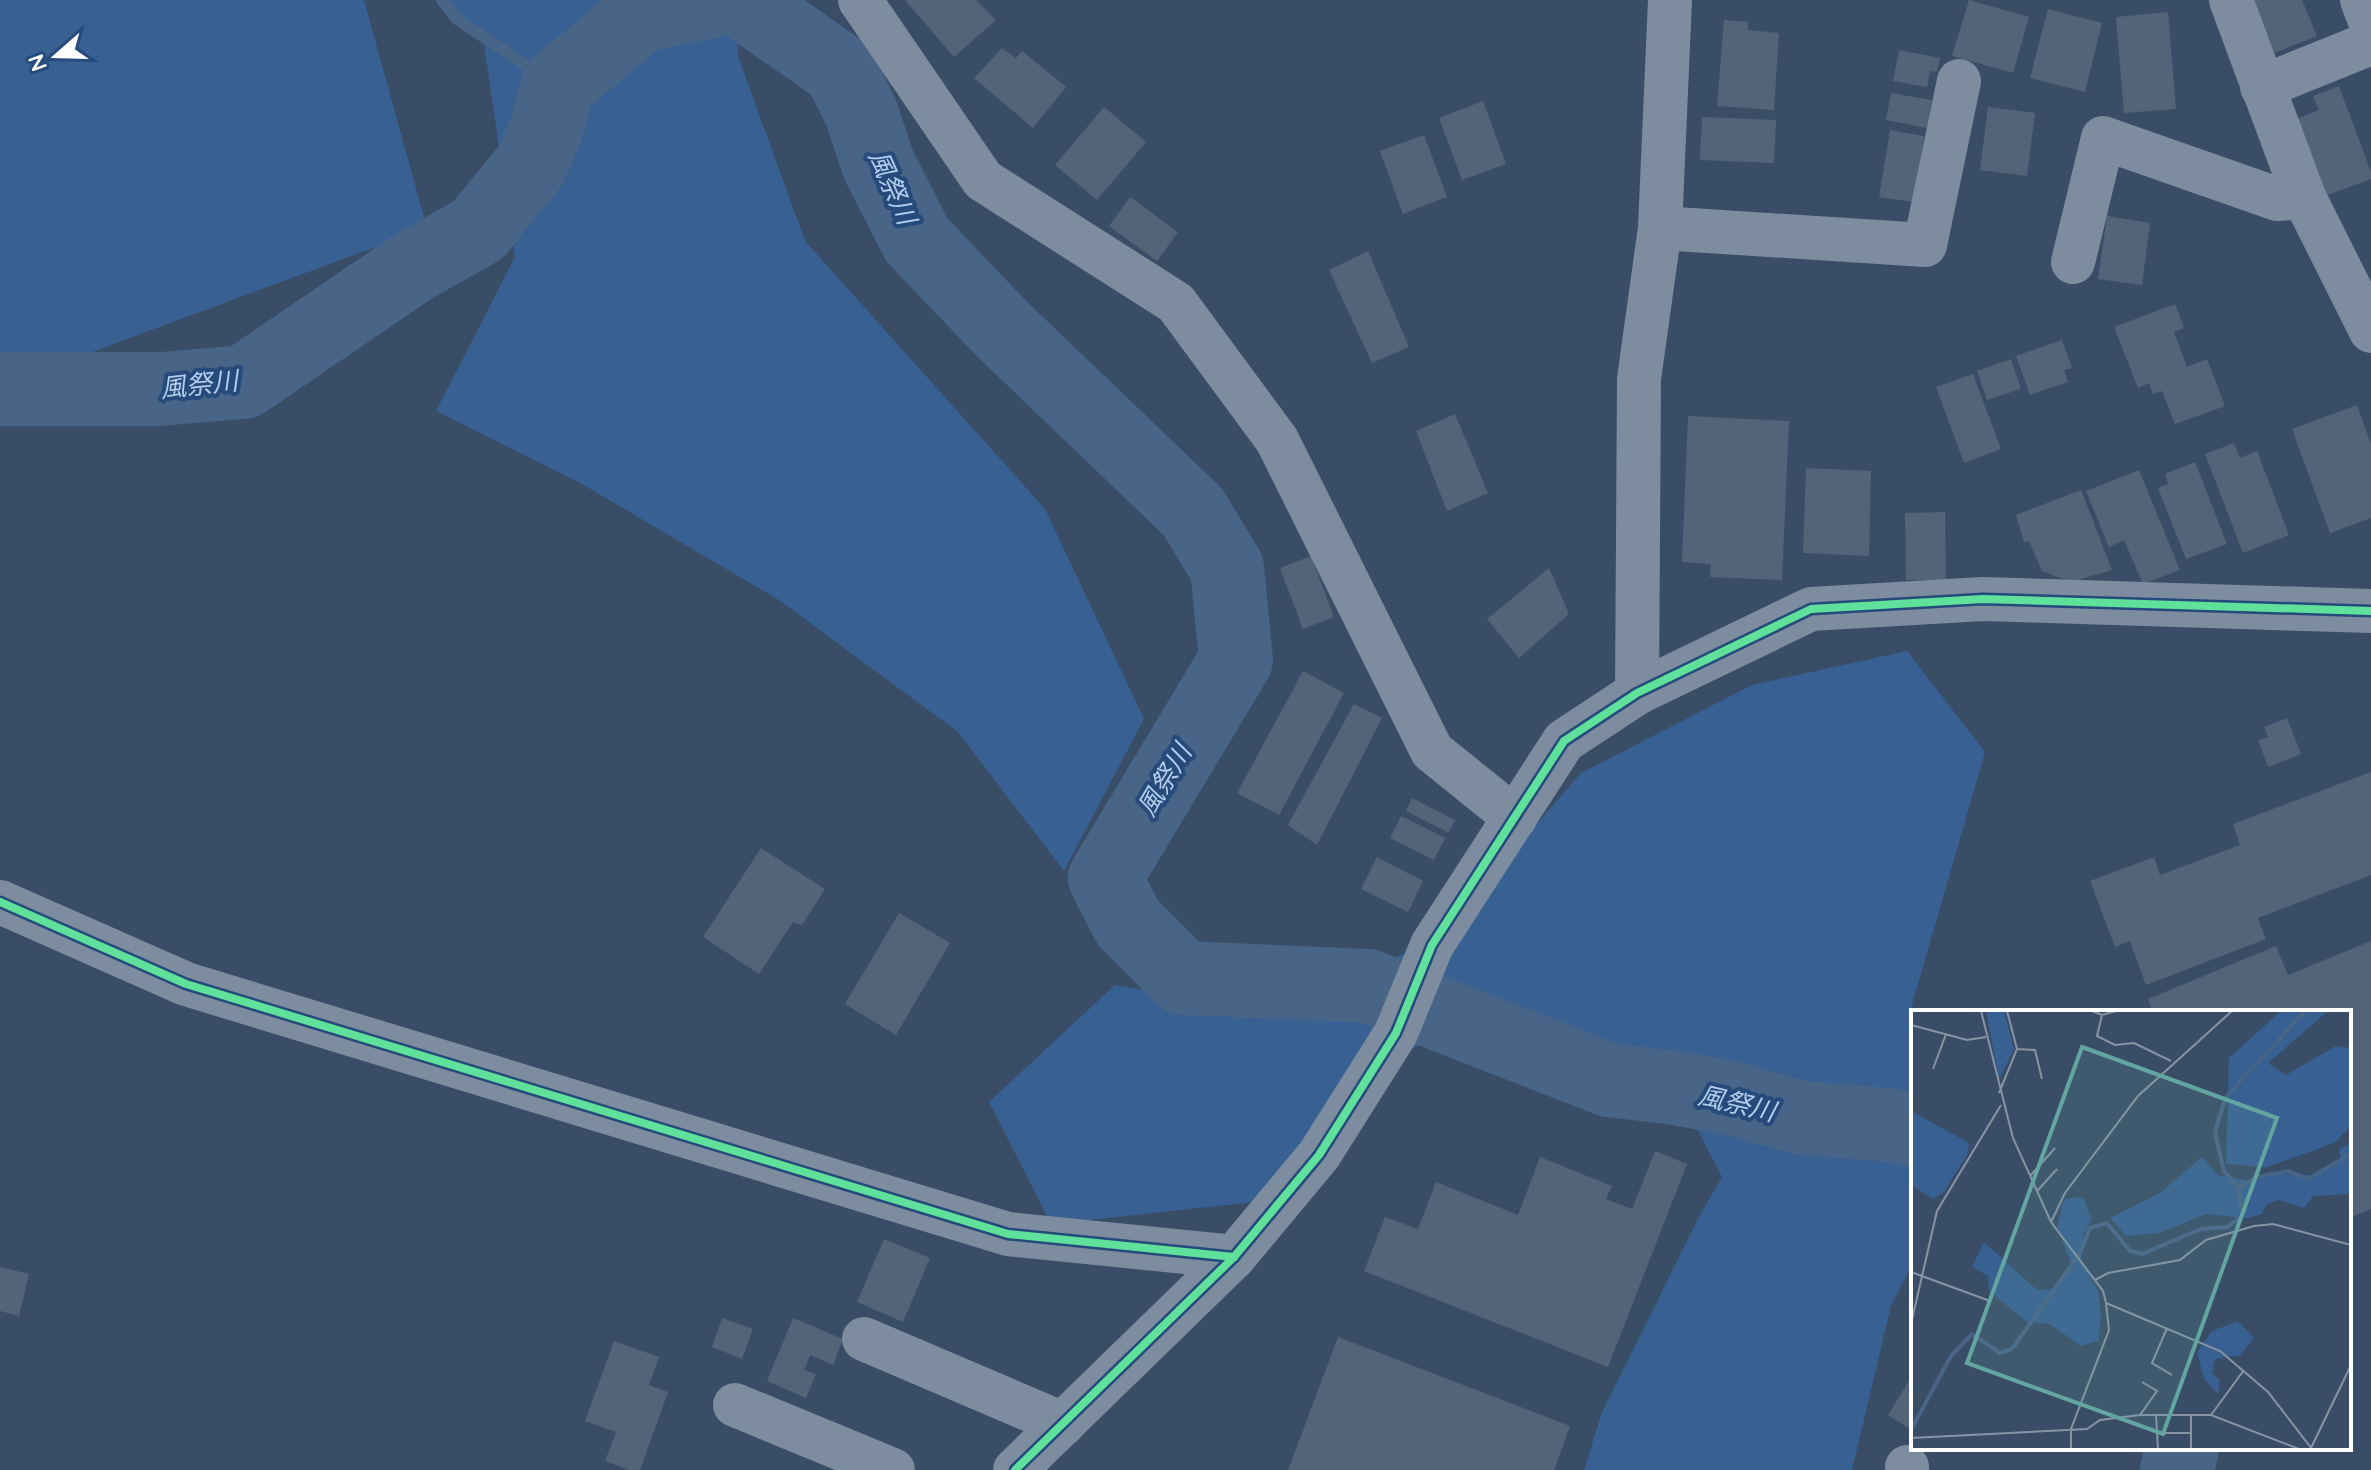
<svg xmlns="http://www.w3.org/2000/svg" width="2371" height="1470" viewBox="0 0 2371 1470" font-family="Quicksand,'Noto Sans JP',sans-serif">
	<rect width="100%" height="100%" fill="#394d67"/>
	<g fill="#386092">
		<polygon points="0,0 364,0 427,228 0,386"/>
		<polygon points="446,0 735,0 738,56 805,241 1045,509 1144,719 1064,871 958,732 779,600 582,484 436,411 515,257 483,37"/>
		<polygon points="1907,651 1985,752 1910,1012 1913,1023 1913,1263 1891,1306 1852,1470 1584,1470 1602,1412 1700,1215 1722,1177 1676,1088 1459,1023 1372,1071 1255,1202 1051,1224 989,1102 1115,985 1239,1007 1432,945 1581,773 1752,685"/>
	</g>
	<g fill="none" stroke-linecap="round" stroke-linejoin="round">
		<polyline stroke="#486487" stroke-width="12" points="442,0 457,19 557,86"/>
		<g stroke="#486487" stroke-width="74">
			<polyline points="740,0 840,70 861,112 879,166 917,240 1002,329 1193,512 1227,568 1236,660 1105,878 1128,923 1183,978 1368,986 1609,1080 1676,1088 1730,1098 1802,1118 1891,1125 1913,1130"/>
			<polyline points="0,389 160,389 244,382 414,266 478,230 531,165 548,124 557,86 642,15 719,0"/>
			<polyline points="2177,1470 2182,1448"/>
		</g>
	</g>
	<g fill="#536479">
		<polygon points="905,0 976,0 996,20 954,57"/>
		<polygon points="1969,0 2029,17 2013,73 1952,56"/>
		<polygon points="2252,0 2302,0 2317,36 2274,53"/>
		<polygon points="2048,9 2102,23 2085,92 2030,78"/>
		<polygon points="2168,12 2176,109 2124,113 2116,17"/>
		<polygon points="1724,20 1748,22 1748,30 1779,33 1774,110 1717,106"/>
		<polygon points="1002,48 1016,58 1022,51 1066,87 1033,128 974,78"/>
		<polygon points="1899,50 1940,58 1937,72 1930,71 1927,87 1893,81"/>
		<polygon points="2339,86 2371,172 2371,179 2325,196 2296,119 2319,110 2313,96"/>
		<polygon points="1891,93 1932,100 1927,128 1886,120"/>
		<polygon points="1483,101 1506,164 1462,180 1439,118"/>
		<polygon points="1104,107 1146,142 1097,200 1055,165"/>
		<polygon points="1988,107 2035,113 2027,176 1980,170"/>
		<polygon points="1702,117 1776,120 1774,163 1700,160"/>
		<polygon points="1890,130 1924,136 1914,202 1879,197"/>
		<polygon points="1424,135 1447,197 1403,214 1380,151"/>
		<polygon points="1130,197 1178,232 1157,261 1109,226"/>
		<polygon points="2107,216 2150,223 2142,285 2098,279"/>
		<polygon points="1368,251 1409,347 1372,363 1329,270"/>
		<polygon points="2175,304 2184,328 2174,332 2187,367 2207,359 2225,406 2175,424 2162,391 2153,394 2149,383 2138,388 2114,327"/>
		<polygon points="2062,340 2072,368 2064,370 2068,382 2030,395 2016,356"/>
		<polygon points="2011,359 2021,389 1987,400 1977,371"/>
		<polygon points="1973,374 2001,449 1964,463 1936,387"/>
		<polygon points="2357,405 2371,444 2371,518 2330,533 2292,429"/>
		<polygon points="1455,414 1488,493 1447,511 1416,431"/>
		<polygon points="1688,416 1789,421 1782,580 1710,577 1711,564 1682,562"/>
		<polygon points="2234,443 2240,458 2257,451 2289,535 2243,553 2205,454"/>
		<polygon points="2195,462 2227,544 2186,559 2158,488 2168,484 2165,474"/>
		<polygon points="1806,468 1871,471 1869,556 1803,553"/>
		<polygon points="2139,470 2180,570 2143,584 2124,540 2109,547 2086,491"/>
		<polygon points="2081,490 2112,570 2071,582 2042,571 2029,541 2024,542 2016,515"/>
		<polygon points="1945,512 1946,580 1906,580 1905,513"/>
		<polygon points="1311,556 1334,617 1303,629 1280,568"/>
		<polygon points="1549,568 1569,614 1519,658 1487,619"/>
		<polygon points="1303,671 1344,693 1279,815 1237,793"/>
		<polygon points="1354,704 1382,718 1317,845 1288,825"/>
		<polygon points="2287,718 2301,754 2268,767 2258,740 2268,737 2264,727"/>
		<polygon points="2371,772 2371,875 2258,918 2266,939 2146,985 2130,941 2115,947 2090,881 2154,857 2160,875 2240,845 2233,824"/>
		<polygon points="1412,798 1455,820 1449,833 1406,811"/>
		<polygon points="1401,816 1445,838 1434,860 1390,838"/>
		<polygon points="761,848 825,889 802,925 793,922 759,974 703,937"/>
		<polygon points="1377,857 1423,881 1408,912 1361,889"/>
		<polygon points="899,913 950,943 896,1035 845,1004"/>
		<polygon points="2371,941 2371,1209 2349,1218 2349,1012 2153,1012 2148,999 2276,946 2288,975"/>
		<polygon points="1655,1151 1687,1164 1608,1367 1364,1271 1385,1217 1418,1229 1436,1182 1518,1215 1540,1157 1612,1186 1606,1199 1632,1209"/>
		<polygon points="884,1239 930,1258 903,1322 857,1302"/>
		<polygon points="0,1267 29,1274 19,1316 0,1311"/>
		<polygon points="722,1318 753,1329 742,1359 712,1347"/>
		<polygon points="793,1318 843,1339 833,1365 810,1355 804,1370 816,1374 806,1398 767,1381"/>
		<polygon points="1338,1337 1570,1426 1554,1470 1288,1470"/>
		<polygon points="614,1341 659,1357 649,1385 668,1392 640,1470 629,1470 605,1461 616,1432 585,1421"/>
		<polygon points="1913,1374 1913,1431 1888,1415"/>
	</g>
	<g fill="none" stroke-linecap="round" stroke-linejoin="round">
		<g stroke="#7d8c9e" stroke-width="44">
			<polyline points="860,0 983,180 1176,303 1277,440 1432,751 1515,818"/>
			<polyline points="2231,0 2304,197 2371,331"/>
			<polyline points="2362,0 2371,24"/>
			<polyline points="2262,87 2371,43"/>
			<polyline points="1660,228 1925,245 1959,81"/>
			<polyline points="2073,262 2103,138 2277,199 2304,197"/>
			<polyline points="864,1339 1063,1424"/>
			<polyline points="735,1405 893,1470"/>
			<polyline points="1907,1470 1907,1467"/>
		</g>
		<g stroke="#7d8c9e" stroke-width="44">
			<polyline points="1637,693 1639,379 1660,228 1670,0"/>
			<polyline points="0,902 186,984 1008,1234 1234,1257"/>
			<polyline points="1015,1470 1234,1257 1319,1155 1396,1033 1432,945 1564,741 1637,693 1811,609 1983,599 2371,611"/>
		</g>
		<defs>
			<g id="cycleway">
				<polyline points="0,902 186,984 1008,1234 1234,1257"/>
				<polyline points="1015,1470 1234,1257 1319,1155 1396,1033 1432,945 1564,741 1637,693 1811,609 1983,599 2371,611"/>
			</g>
		</defs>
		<use href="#cycleway" stroke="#254a7b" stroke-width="13"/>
		<use href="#cycleway" stroke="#60e19b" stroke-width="8"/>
	</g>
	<g text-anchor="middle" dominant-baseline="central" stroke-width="8" stroke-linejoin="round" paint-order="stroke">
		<g font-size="26" font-style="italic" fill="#b3cded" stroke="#254a7b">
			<text transform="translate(893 187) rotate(66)">風祭川</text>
			<text transform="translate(199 384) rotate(-6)">風祭川</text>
			<text transform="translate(1164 780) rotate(-59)">風祭川</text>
			<text transform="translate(1737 1103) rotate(13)">風祭川</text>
		</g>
	</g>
	<g transform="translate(1911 1010)">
		<rect width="440" height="440" fill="#394d67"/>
		<path d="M75,1H93L103,39L88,69ZM370,1H417L357,53L375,65L425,36L440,38V116L423,133L356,157L315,154L318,48ZM0,101L58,133L56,145L32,183L22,189L0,175ZM440,133V184L402,186L393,198L367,190L355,195L351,204L336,208L295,204L248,223L215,226L199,208L249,183L291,147L307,165L338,171L358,162L405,166L430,151L428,139ZM172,187L181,209L172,224L171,253L187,281L190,308L187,331L170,336L139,314L116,312L78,281L77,266L61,257L73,232L126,280L141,279L160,253L146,217L153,189ZM327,311L343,328L329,345L304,349L301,363L309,370L307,384L293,369L286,342L301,321Z" fill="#386092"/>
		<path fill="none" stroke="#486487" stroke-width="4" d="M328,178L346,167L377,161L397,169L440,144M0,420L40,346L61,324L89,343L101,339L169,243L179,218L196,213L219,241L231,244L290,219L316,217L331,206L328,178L313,161L304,123L307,111L315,87L394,1"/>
		<path fill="none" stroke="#8894a4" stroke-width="2" d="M70,1L102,128L140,212L192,281L195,293L198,320L160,419V439M181,1L191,5L205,1M191,5L186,26L204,35L223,33L260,51M0,15L56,30L75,27M106,39L124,40L131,69M22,59L35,24M88,83L106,39L96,1M119,166L144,138M126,181L146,159M140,212L154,183L227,86L321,1M0,262L79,291M184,270L197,263L269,250L295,230L343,216L362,214L440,235M195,293L309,341L357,382L401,439M0,314L26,201L90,95M256,318L241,353L261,365M229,405L246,381L231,372M245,405L247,439M280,405V439M300,405L333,360M246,423H280M0,428L176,419L189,410L229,405H300L388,439M400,438L440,355"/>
		<path fill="#63a6a1" fill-opacity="0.15" stroke="#63a6a1" stroke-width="4" d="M171,37L366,108L252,424L56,353Z"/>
		<rect width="440" height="440" fill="none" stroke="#fff" stroke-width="4"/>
	</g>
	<g transform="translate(56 56) rotate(250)" stroke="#254a7b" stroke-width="6" paint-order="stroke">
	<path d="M0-6L14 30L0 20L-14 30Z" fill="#ffffff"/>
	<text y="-12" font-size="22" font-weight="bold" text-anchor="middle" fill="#ffffff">N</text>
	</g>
</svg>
